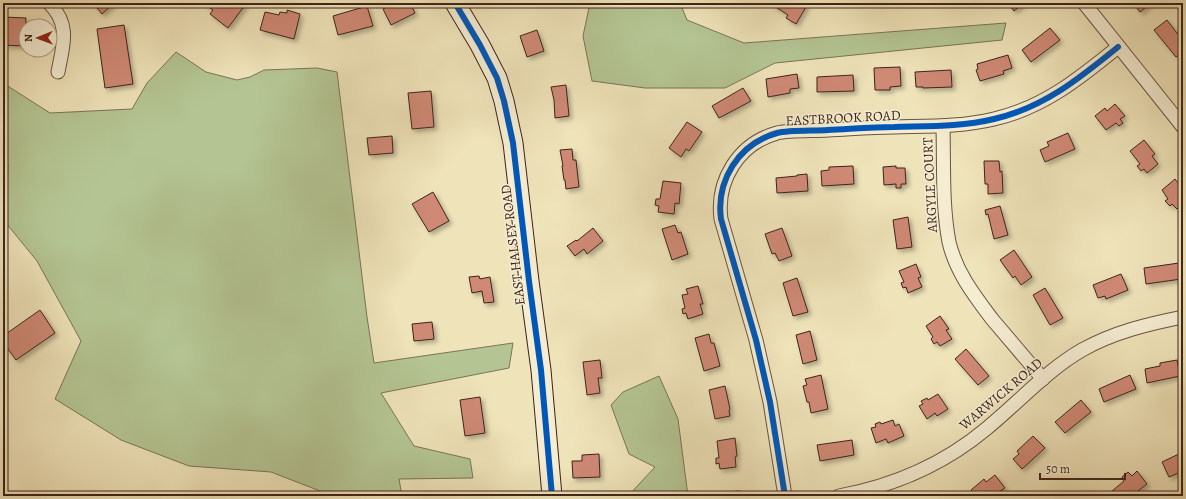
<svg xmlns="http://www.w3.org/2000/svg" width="1186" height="499" viewBox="0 0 1186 499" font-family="Alegreya,serif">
	<defs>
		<filter id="shadow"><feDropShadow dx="3" dy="3" stdDeviation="2" flood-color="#0004"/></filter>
	</defs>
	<rect width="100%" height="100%" fill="#efe3b9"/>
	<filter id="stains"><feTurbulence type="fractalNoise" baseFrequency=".005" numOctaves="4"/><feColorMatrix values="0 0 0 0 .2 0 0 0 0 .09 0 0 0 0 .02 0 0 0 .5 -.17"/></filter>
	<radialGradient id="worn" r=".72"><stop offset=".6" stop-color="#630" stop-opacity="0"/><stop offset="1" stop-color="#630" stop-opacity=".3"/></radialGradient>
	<g fill="#b4c593" stroke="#797457">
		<polygon points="590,3 680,3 687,20 744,43 1006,23 1002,40 775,63 725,88 645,88 592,81 583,36"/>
		<polygon points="176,52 206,72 237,80 250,77 264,70 317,68 337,72 367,317 374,363 513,343 509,368 381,393 414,446 470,459 473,478 399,479 402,496 333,496 271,472 189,466 121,440 55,399 81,341 37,261 6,223 8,164 3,160 3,83 50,113 132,109 147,83"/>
		<polygon points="659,376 678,419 688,496 628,496 655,467 629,454 611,405 623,392"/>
	</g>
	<g fill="#cf8975" stroke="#3e241b" filter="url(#shadow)">
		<polygon points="93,3 114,3 102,14"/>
		<polygon points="203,3 243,3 245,5 228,28 210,14 213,10"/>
		<polygon points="394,3 410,3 415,13 391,25 383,9"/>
		<polygon points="772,3 792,3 794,4 795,3 803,3 807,5 796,24 786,18 788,15 771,4"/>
		<polygon points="1008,3 1024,3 1014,11"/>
		<polygon points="1133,3 1151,3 1140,12"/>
		<polygon points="367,6 373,26 338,35 333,16"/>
		<polygon points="287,10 300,14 294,39 260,30 265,12 279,15 280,12 287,13"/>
		<polygon points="3,17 26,18 24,46 3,45"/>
		<polygon points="1167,20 1183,41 1183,52 1176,57 1154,30"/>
		<polygon points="124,25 133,84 105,88 97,29"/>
		<polygon points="1050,28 1060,40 1031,62 1022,50"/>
		<polygon points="537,30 544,51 527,57 520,36"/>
		<polygon points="1008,55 1012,68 1003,71 1004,74 980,81 976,70 978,69 977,64"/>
		<polygon points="900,67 901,86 890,87 890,90 875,90 874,68"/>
		<polygon points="951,70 952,87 923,88 923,87 916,87 915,72"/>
		<polygon points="797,74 799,88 790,89 790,93 768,97 766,79"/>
		<polygon points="853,75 854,91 817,92 817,77"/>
		<polygon points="566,85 569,116 555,118 554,100 551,87"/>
		<polygon points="743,88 751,101 719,118 712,106"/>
		<polygon points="431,91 434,127 412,129 408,93"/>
		<polygon points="1115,104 1125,116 1120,119 1123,123 1119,126 1116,123 1106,130 1095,116 1105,108 1107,111"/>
		<polygon points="687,122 702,132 689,151 686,149 681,157 669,148"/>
		<polygon points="1068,133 1075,149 1045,162 1040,150 1049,146 1047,142"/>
		<polygon points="392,136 393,153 369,155 367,138"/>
		<polygon points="1144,140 1155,154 1152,156 1158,164 1147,173 1144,169 1141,171 1137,166 1140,164 1130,151"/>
		<polygon points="572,149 573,160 576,160 579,187 566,189 565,180 564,180 562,166 563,166 560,150"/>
		<polygon points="984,161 999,161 1000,172 1002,171 1003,193 988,194 988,184 985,184"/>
		<polygon points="853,166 854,184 822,186 821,171 829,170 829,167"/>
		<polygon points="896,166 896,168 905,168 906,184 901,184 901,188 896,188 896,184 884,185 883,167"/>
		<polygon points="807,174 808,191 777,193 776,178 797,176 797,175"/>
		<polygon points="1175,179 1183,189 1182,191 1183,192 1183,204 1177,209 1172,204 1170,206 1165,201 1168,199 1162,190"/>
		<polygon points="663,181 681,183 679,204 675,203 674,214 658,212 659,206 655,205 656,199 660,199"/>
		<polygon points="433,192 449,221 429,232 412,204"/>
		<polygon points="1000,206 1008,235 994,239 988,214 986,215 985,210"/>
		<polygon points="908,217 912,247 897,249 893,220"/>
		<polygon points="675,225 678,233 681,232 688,254 672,260 662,229"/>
		<polygon points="593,228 603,241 587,254 584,249 575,256 567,246 576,240 577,241"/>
		<polygon points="782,228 792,256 779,261 775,253 772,254 765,234"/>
		<polygon points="1014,250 1032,277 1021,285 1015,276 1013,278 1000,260"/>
		<polygon points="1179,263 1181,279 1146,284 1144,268"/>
		<polygon points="916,264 921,277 918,278 922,287 908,293 906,287 903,288 901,283 904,282 899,271"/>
		<polygon points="1121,274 1128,290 1106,299 1105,296 1098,298 1093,285"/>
		<polygon points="479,276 480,279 490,277 494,302 484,303 482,291 472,293 469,277"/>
		<polygon points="797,278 808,312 793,316 783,283"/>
		<polygon points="698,286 703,304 700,304 703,314 688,319 686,313 683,314 682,309 685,308 682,295 688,294 686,289"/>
		<polygon points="1045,288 1063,318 1050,325 1033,295"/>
		<polygon points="40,310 55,333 16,360 3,342 3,336"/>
		<polygon points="940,316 949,329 946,330 952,339 940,346 937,342 934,344 931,339 933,337 926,326"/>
		<polygon points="432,322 434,339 414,341 412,324"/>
		<polygon points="810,331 817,360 803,364 796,335"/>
		<polygon points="709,334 711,343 714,343 720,366 704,371 695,338"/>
		<polygon points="966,349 989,376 978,385 955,359"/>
		<polygon points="600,360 602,378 598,378 600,393 587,395 583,362"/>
		<polygon points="1177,360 1180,376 1147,383 1145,369 1160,366 1160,363"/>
		<polygon points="821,375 828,409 811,413 809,402 807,402 803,386 807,385 805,379"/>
		<polygon points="1130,375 1136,389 1104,402 1099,389"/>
		<polygon points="725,386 730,409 729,410 730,416 715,419 709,390"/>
		<polygon points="938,394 948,409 937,416 935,413 927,419 919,406 923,404 921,401 927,398 928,400"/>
		<polygon points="480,397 485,433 465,436 460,400"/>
		<polygon points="1081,400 1091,412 1065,433 1055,422"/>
		<polygon points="893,420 895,426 899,424 904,436 888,443 886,439 876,443 871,428 876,427 875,424 880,422 881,424"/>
		<polygon points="1033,436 1045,448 1022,469 1013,459 1019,454 1017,451"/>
		<polygon points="735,438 737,456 735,457 736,467 720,469 719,463 716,464 716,458 719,458 717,441"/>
		<polygon points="852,440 854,455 820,461 817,445"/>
		<polygon points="1183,452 1183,471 1169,477 1162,462"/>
		<polygon points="599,454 600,477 573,478 572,461 582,461 582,455"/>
		<polygon points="1137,471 1147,484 1134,494 1135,495 1134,496 1116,496 1112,491 1124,481 1122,477 1128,472 1132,476"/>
		<polygon points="995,475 1005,488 1000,491 1002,494 999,496 996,496 995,495 993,496 975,496 971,490 984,479 986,482"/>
		<polygon points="740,491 741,496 726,496 726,492"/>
	</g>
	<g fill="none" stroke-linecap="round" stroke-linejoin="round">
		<defs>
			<g id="street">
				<path d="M49,3C71,25 63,45 58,72"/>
				<polyline points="1084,3 1183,127"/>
				<path d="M943,127C944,165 942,205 949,242C956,272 974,295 992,319C1009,339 1026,359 1043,379"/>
				<path d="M785,496L770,402L756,340L721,219C716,181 738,144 777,133C789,130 814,131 828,130C850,129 872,127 894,127C928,126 961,127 994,119C1043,108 1080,78 1118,47"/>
				<path d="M839,496C893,486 944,464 986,429C1018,403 1047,370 1082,350C1114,332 1148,324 1183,317"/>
			</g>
			<polyline id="secondary" points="455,3 480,45 497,78 504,101 513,143 529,281 541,370 552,496"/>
		</defs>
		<use href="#street" stroke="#6a5442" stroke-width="15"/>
		<use href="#secondary" stroke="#3e241b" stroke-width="21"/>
		<use href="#street" stroke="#f5edd2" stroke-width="13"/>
		<use href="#secondary" stroke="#f5edd2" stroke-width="19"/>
		<defs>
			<g id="cycleway">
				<polyline points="455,3 480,45 497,78 504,101 513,143 529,281 541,370 552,496"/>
				<path d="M785,496L770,402L756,340L721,219C716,181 738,144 777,133C789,130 814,131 828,130C850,129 872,127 894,127C928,126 961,127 994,119C1043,108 1080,78 1118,47"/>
			</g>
		</defs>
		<use href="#cycleway" stroke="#f5edd2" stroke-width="8"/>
		<use href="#cycleway" stroke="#0057b8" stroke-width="6"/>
	</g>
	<g text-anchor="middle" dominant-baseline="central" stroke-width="3" stroke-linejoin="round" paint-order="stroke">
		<g font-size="14" fill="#3e241b" stroke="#f5edd2">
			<text transform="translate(843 118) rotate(-3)">EASTBROOK ROAD</text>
			<text transform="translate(930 185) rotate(-93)">ARGYLE COURT</text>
			<text transform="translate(513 245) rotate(-97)">EAST HALSEY ROAD</text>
			<text transform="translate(1001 394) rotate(-40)">WARWICK ROAD</text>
		</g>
	</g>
	<rect width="1186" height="499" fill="none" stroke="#efe3b9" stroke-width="16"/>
	<rect x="4" y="4" width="1178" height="491" fill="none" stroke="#3e241b" stroke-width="2"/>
	<rect x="8" y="8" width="1170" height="483" fill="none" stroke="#3e241b"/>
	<g transform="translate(38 38) rotate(269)"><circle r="19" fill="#f5edd2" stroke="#ac9d89"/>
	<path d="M0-3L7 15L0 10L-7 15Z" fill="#8f2418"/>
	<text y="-6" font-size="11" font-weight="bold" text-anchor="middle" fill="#3e241b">N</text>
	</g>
	<path d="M1040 473v6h85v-6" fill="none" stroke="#3e241b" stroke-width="2"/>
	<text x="1046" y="473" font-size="12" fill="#3e241b" stroke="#f5edd2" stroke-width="3" paint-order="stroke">50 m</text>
	<rect width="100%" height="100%" filter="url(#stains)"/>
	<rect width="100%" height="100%" fill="url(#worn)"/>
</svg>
